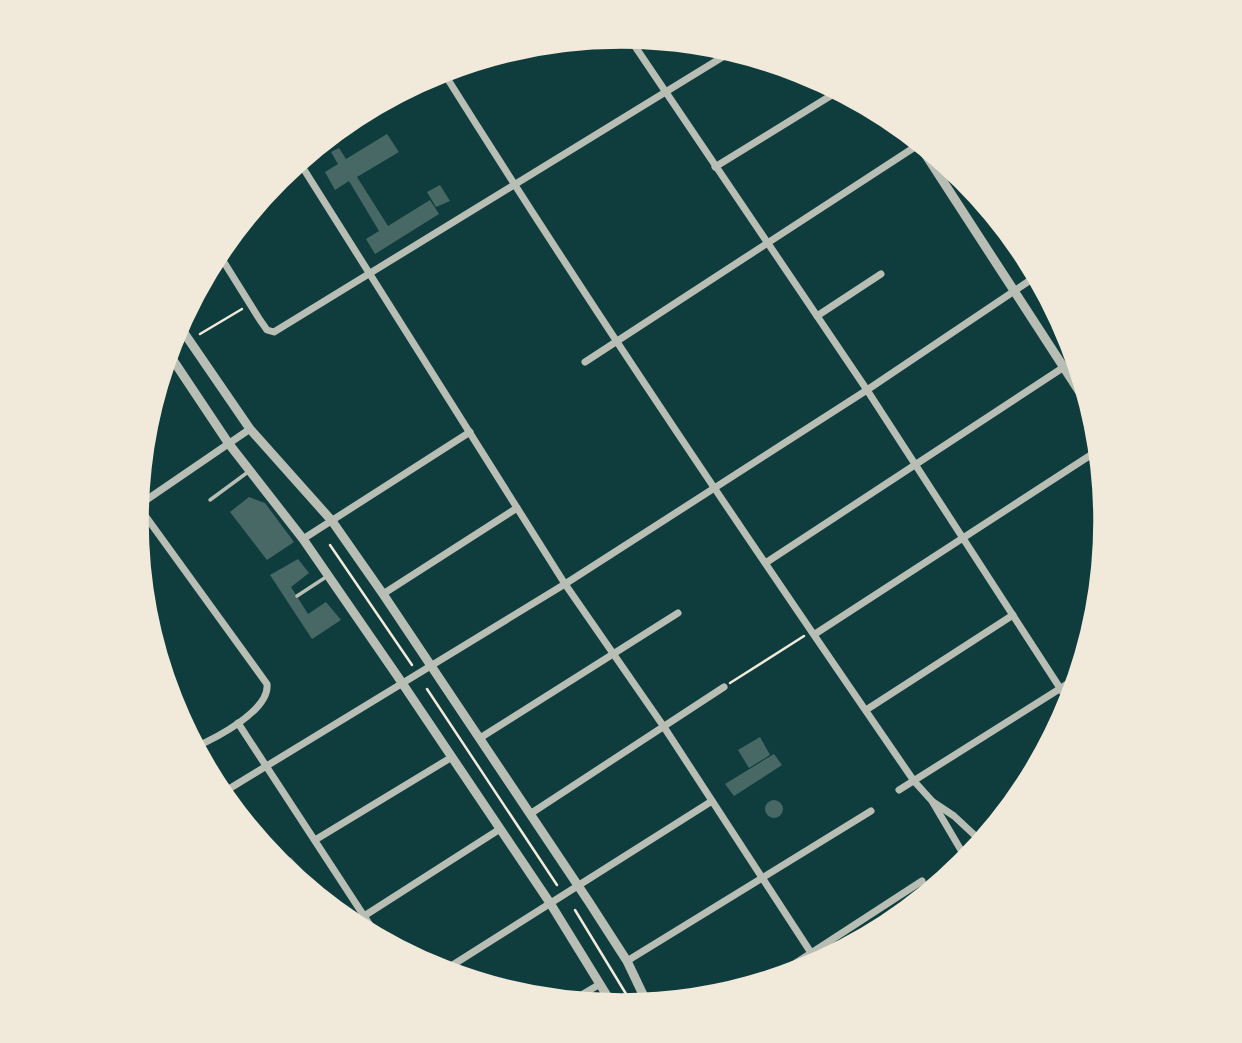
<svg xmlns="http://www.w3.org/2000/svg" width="1242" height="1043" viewBox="0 0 1242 1043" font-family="'PT Sans Narrow',sans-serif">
	<rect width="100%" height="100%" fill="#0f3d3e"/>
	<g fill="#486865">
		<polygon points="387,134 399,152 357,177 388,226 430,200 439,214 375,254 366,239 379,231 349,181 335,190 325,172 338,164 331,152 339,148 346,159"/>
		<polygon points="440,185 450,201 436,207 427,192"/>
		<polygon points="249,497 265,503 294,542 267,560 230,512"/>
		<polygon points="298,559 309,573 291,587 308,614 326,602 341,620 312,639 270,575"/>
		<polygon points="760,737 770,755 749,768 738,750"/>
		<polygon points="774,754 782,765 734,796 725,784"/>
		<circle cx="774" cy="809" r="9"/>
		<polygon points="255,830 271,847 266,852 251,834"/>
		<polygon points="291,857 313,882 305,889 282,864"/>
	</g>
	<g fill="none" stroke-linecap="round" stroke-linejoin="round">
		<g stroke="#f1e9da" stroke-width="2.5">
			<polyline points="200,334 242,309"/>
			<polyline points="330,545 412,665"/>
			<polyline points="730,683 804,636"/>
			<polyline points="427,689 557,885"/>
			<polyline points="575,910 634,1007"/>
		</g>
		<g stroke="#b8beb3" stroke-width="3.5">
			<polyline points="210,500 248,472"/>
			<polyline points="297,596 326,577"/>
		</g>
		<g stroke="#b8beb3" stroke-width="7">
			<polyline points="628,36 867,390 1071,705"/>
			<path d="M442,70C593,311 753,547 914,781L932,801L968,862"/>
			<polyline points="298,160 565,584 664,727 819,965"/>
			<polyline points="715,167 840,90"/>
			<polyline points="217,251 260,320 267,330 274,332 734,50"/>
			<polyline points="817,316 881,274"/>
			<polyline points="585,362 921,143"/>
			<path d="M136,503L267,684C270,711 214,739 193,748"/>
			<polyline points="136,507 250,429"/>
			<polyline points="303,539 470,432"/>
			<polyline points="767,562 1064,367"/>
			<polyline points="383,594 517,508"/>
			<polyline points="815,634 1100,449"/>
			<polyline points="866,710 1013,615"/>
			<polyline points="238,723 381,942"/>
			<polyline points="480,738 678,613"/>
			<polyline points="899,790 1080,676"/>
			<polyline points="219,795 565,584 867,390 1038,275"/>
			<polyline points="933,802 954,816 983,843"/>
			<polyline points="530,814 724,687"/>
			<polyline points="315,840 452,757"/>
			<polyline points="350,925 500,829"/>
			<polyline points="627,961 871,811"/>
			<polyline points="440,973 712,801"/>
			<polyline points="762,985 922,881"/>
			<polyline points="568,1003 600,984"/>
		</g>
		<g stroke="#b8beb3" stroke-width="9">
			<polyline points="913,135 1094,414"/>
			<polyline points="178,324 250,429 332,521 383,594 589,902 627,961 648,1005"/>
			<polyline points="167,351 229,444 303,539 396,674 550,903 614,1007"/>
		</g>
	</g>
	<path d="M0 0H1242V1043H0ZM147 521a474 474 0 1 1 948 0a474 474 0 1 1-948 0Z" fill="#f1e9da" fill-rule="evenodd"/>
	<path fill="none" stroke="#f1e9da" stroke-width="3.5" d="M147 521a474 474 0 1 1 948 0a474 474 0 1 1-948 0Z"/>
</svg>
